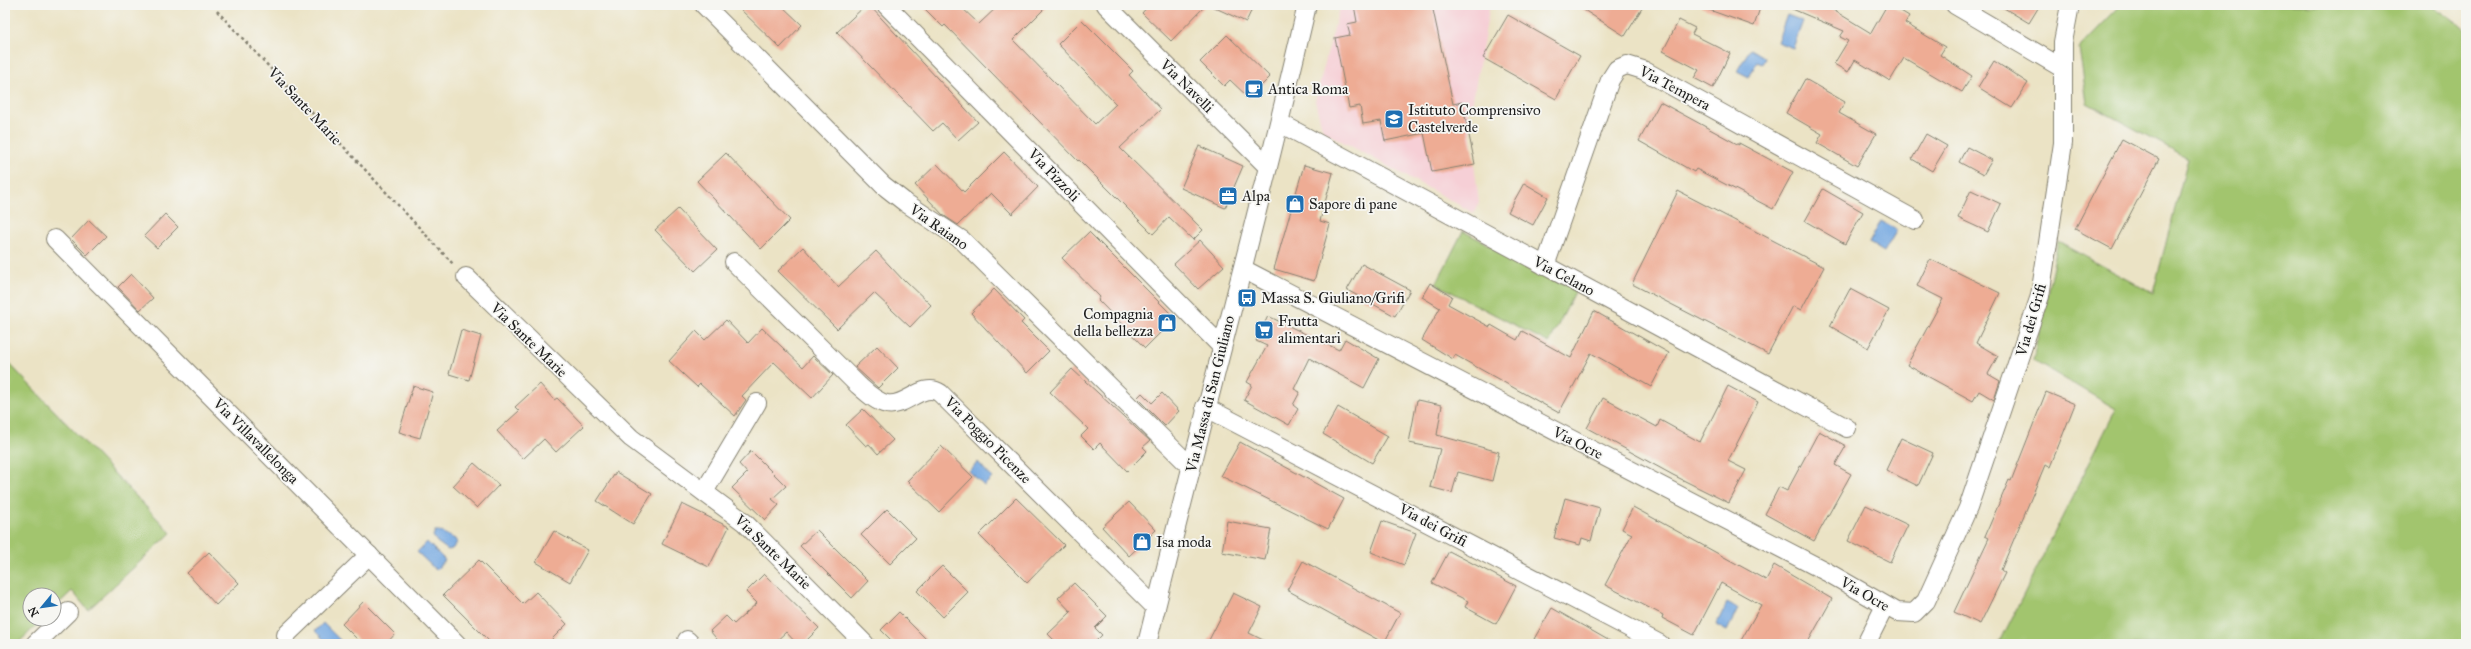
<svg xmlns="http://www.w3.org/2000/svg" width="2471" height="649" viewBox="0 0 2471 649" font-family="'IM FELL Great Primer',serif">
	<rect width="100%" height="100%" fill="#f6f6f2"/>
	<filter id="ink" filterUnits="userSpaceOnUse"><feTurbulence type="fractalNoise" baseFrequency=".025" numOctaves="2"/><feDisplacementMap in="SourceGraphic" scale="8" xChannelSelector="R" yChannelSelector="G"/><feConvolveMatrix kernelMatrix="1 2 1 2 8 2 1 2 1" color-interpolation-filters="sRGB"/></filter>
	<filter id="wash" filterUnits="userSpaceOnUse"><feTurbulence type="fractalNoise" baseFrequency=".012" numOctaves="4" result="noise"/><feDisplacementMap in="SourceGraphic" scale="16" xChannelSelector="R" yChannelSelector="G"/><feGaussianBlur stdDeviation="0.9" result="paint"/><feColorMatrix in="noise" values="0 0 0 0 0 0 0 0 0 0 0 0 0 0 0 0 0 1.4 0 .05"/><feComposite in="paint" operator="in"/></filter>
	<g filter="url(#wash)">
		<rect width="100%" height="100%" fill="#ebe3c5"/>
		<polygon fill="#f6cfd6" points="1340,5 1490,5 1472,105 1467,108 1479,202 1474,213 1323,131 1315,101"/>
		<g fill="#a2c56e" stroke="#5f7045">
			<polygon points="2121,5 2432,5 2466,30 2466,644 1999,644 2116,409 2033,360 2058,242 2153,293 2188,158 2087,103 2079,48"/>
			<polygon points="1463,231 1576,290 1549,343 1436,284"/>
			<polygon points="5,359 171,533 88,610 72,591 54,608 54,595 30,595 30,619 43,619 17,644 5,643"/>
		</g>
		<g fill="#75a8e1" stroke="#48627e">
			<polygon points="1787,15 1803,21 1793,48 1777,42"/>
			<polygon points="1750,49 1765,58 1762,64 1757,62 1749,77 1737,71"/>
			<polygon points="1881,221 1897,230 1884,252 1869,243"/>
			<polygon points="978,462 992,478 984,486 969,471"/>
			<polygon points="435,531 439,531 455,539 457,543 452,549 448,550 437,542 433,536"/>
			<polygon points="427,542 445,560 436,570 417,552"/>
			<polygon points="1727,603 1738,609 1727,631 1716,625"/>
			<polygon points="323,623 344,644 328,644 315,631"/>
		</g>
		<g id="blocks">
			<g fill="#eeac94">
				<polygon points="736,5 781,5 802,25 780,48"/>
				<polygon points="866,5 869,5 978,122 958,140 942,123 933,131 837,32"/>
				<polygon points="921,5 959,5 979,24 999,5 1048,5 1013,40 1095,124 1116,104 1058,44 1082,20 1133,71 1129,75 1161,109 1120,148 1203,230 1193,240 1169,217 1153,234 1079,160 1078,161 945,25 943,27"/>
				<polygon points="1149,5 1206,5 1171,41 1142,13"/>
				<polygon points="1209,5 1254,5 1246,22"/>
				<polygon points="1354,5 1432,5 1453,104 1462,102 1475,164 1432,172 1424,133 1385,141 1381,121 1363,124 1360,106 1349,108 1335,38 1350,35 1347,24 1357,22"/>
				<polygon points="1576,5 1644,5 1625,36"/>
				<polygon points="1701,5 1761,5 1754,26 1701,7"/>
				<polygon points="1783,5 1825,5 1871,33 1887,5 1891,5 1909,16 1905,23 1945,47 1940,55 1972,76 1962,92 1904,58 1890,81 1855,60 1848,72 1834,64 1848,41 1840,37 1844,31"/>
				<polygon points="1999,5 2040,5 2029,23"/>
				<polygon points="1508,15 1580,56 1556,99 1483,58"/>
				<polygon points="1679,20 1695,28 1692,34 1730,53 1713,88 1694,78 1699,70 1663,51"/>
				<polygon points="1227,35 1270,77 1249,98 1230,80 1224,86 1200,62"/>
				<polygon points="1994,61 2028,83 2012,108 1978,87"/>
				<polygon points="1805,79 1845,102 1839,113 1876,134 1857,166 1817,143 1822,134 1786,113"/>
				<polygon points="1660,102 1739,145 1739,143 1793,172 1773,209 1696,169 1694,172 1639,141"/>
				<polygon points="1926,134 1947,146 1932,171 1912,159"/>
				<polygon points="2122,139 2159,159 2112,249 2075,229"/>
				<polygon points="1199,146 1243,166 1225,208 1181,188"/>
				<polygon points="1967,147 1992,160 1983,175 1959,162"/>
				<polygon points="1004,152 1038,187 1012,214 991,193 958,225 943,215 915,185 937,164 964,192"/>
				<polygon points="726,153 790,220 761,249 697,181"/>
				<polygon points="1304,165 1333,173 1320,221 1330,224 1314,281 1274,269"/>
				<polygon points="1524,183 1548,197 1533,225 1508,212"/>
				<polygon points="1823,189 1863,212 1845,244 1805,221"/>
				<polygon points="1971,190 2001,204 1988,232 1958,218"/>
				<polygon points="1678,191 1824,267 1801,310 1793,306 1768,354 1632,284"/>
				<polygon points="678,209 717,250 695,271 655,230"/>
				<polygon points="165,214 178,227 157,248 144,236"/>
				<polygon points="89,220 106,236 87,255 71,239"/>
				<polygon points="1089,232 1175,318 1145,348 1098,300 1100,297 1062,258"/>
				<polygon points="1200,240 1224,266 1198,289 1174,264"/>
				<polygon points="803,247 838,287 876,251 904,281 905,280 931,305 910,327 874,293 837,329 778,271"/>
				<polygon points="1930,259 2000,293 1976,343 1998,356 1988,374 2000,381 1994,400 1979,391 1973,401 1907,365 1943,299 1917,286"/>
				<polygon points="1362,264 1410,290 1395,316 1347,290"/>
				<polygon points="131,274 153,298 140,310 118,287"/>
				<polygon points="1430,283 1452,296 1448,304 1490,327 1491,325 1517,340 1522,331 1571,358 1594,311 1669,353 1651,387 1591,353 1559,413 1455,355 1453,359 1422,340 1440,308 1422,297"/>
				<polygon points="994,289 1024,320 1021,323 1049,351 1027,373 971,313"/>
				<polygon points="1850,289 1889,310 1868,348 1830,326"/>
				<polygon points="1268,316 1339,350 1345,339 1379,359 1364,388 1309,358 1294,389 1300,392 1293,405 1298,409 1289,425 1244,400 1252,385 1247,382 1267,346 1256,341"/>
				<polygon points="726,320 748,343 762,328 803,367 813,356 833,375 812,398 774,362 742,396 746,400 735,416 700,384 697,387 669,361 696,331 705,340"/>
				<polygon points="461,330 481,336 469,380 449,374"/>
				<polygon points="877,346 898,368 878,388 855,367"/>
				<polygon points="1072,369 1150,441 1143,447 1147,451 1127,471 1100,443 1094,449 1081,436 1088,429 1050,392"/>
				<polygon points="540,384 554,400 557,398 584,426 556,452 544,439 523,459 497,431 519,411 515,407"/>
				<polygon points="413,386 433,392 420,438 399,432"/>
				<polygon points="1728,386 1758,402 1728,461 1746,470 1729,503 1673,475 1587,428 1603,398 1657,427 1660,420 1700,442"/>
				<polygon points="2046,392 2075,404 2050,467 2045,465 2001,570 2005,573 1980,624 1954,612 1989,538 1985,536 2009,480 2011,481"/>
				<polygon points="1142,393 1152,403 1162,393 1179,411 1165,426 1137,398"/>
				<polygon points="1417,400 1442,405 1437,435 1499,452 1492,481 1458,472 1452,493 1430,487 1440,449 1409,443"/>
				<polygon points="1338,407 1388,436 1372,463 1323,434"/>
				<polygon points="863,409 893,440 878,454 869,444 866,446 846,425"/>
				<polygon points="1819,431 1846,446 1835,465 1851,474 1814,541 1765,514 1779,487 1787,491"/>
				<polygon points="1901,438 1933,453 1918,486 1886,470"/>
				<polygon points="1240,442 1344,499 1328,529 1221,476"/>
				<polygon points="941,446 973,477 939,512 907,481"/>
				<polygon points="751,451 786,486 772,499 779,505 765,520 732,488 747,473 739,464"/>
				<polygon points="474,463 499,485 477,508 453,486"/>
				<polygon points="616,472 652,494 633,524 597,501"/>
				<polygon points="1016,498 1064,545 1027,583 979,535"/>
				<polygon points="1565,498 1600,508 1591,541 1582,538 1580,545 1554,538"/>
				<polygon points="1129,502 1156,530 1129,556 1102,527"/>
				<polygon points="682,504 729,527 709,567 662,544"/>
				<polygon points="1866,505 1908,525 1890,562 1848,541"/>
				<polygon points="1633,507 1766,580 1774,565 1832,599 1807,644 1739,644 1761,605 1721,583 1694,635 1662,618 1663,615 1605,585 1632,534 1622,529"/>
				<polygon points="887,509 916,538 890,564 861,535"/>
				<polygon points="1227,521 1271,529 1265,560 1222,552"/>
				<polygon points="1382,521 1416,533 1404,565 1371,552"/>
				<polygon points="817,530 868,581 852,598 800,546"/>
				<polygon points="554,531 588,550 570,582 536,562"/>
				<polygon points="1449,551 1516,586 1496,624 1465,607 1468,601 1432,583"/>
				<polygon points="209,552 239,583 216,605 187,573"/>
				<polygon points="479,560 523,604 536,592 567,624 547,644 492,644 443,595"/>
				<polygon points="1303,561 1400,613 1384,643 1287,590"/>
				<polygon points="942,566 968,592 943,617 917,591"/>
				<polygon points="764,574 819,628 803,644 797,644 786,632 773,644 721,644 710,631 726,616 734,624 757,603 746,592"/>
				<polygon points="1074,583 1107,616 1095,628 1102,635 1093,644 1058,644 1048,634 1071,612 1058,598"/>
				<polygon points="1233,593 1262,607 1249,633 1271,644 1207,644"/>
				<polygon points="363,602 395,634 386,644 362,644 342,624"/>
				<polygon points="1552,608 1615,644 1542,644 1534,639"/>
				<polygon points="899,612 931,644 895,644 881,630"/>
			</g>
		</g>
	</g>
	<g filter="url(#ink)">
		<use href="#blocks" fill-opacity="0" stroke="#848070" stroke-width="1"/>
		<g fill="none" stroke-linecap="round" stroke-linejoin="round">
			<defs>
				<g id="minor">
					<polyline points="704,5 883,185 906,203 962,240 1191,467"/>
					<polyline points="886,5 1221,346"/>
					<polyline points="1106,5 1268,167"/>
					<polyline points="1955,5 2062,68"/>
					<polyline points="1280,123 1847,428"/>
					<polyline points="55,239 457,644"/>
					<path d="M734,262L858,385C866,392 876,402 887,404C905,408 923,381 940,393L1156,608"/>
					<polyline points="1545,266 1610,80 1617,69 1627,65 1643,70 1915,220"/>
					<polyline points="1243,269 1827,572 1897,612 1914,613 1926,601 1968,508 2040,296 2063,143 2063,42 2070,5"/>
					<polyline points="466,277 631,438 744,522 865,644"/>
					<polyline points="1205,407 1660,644"/>
					<polyline points="704,492 757,403"/>
					<polyline points="286,635 369,555"/>
					<polyline points="687,640 691,644"/>
					<polyline points="35,644 68,612"/>
					<path d="M1147,644C1199,431 1258,219 1307,5"/>
					<polyline points="1866,644 1885,606"/>
				</g>
			</defs>
			<use href="#minor" stroke="#848070" stroke-width="20"/>
			<polyline stroke="#848070" stroke-width="2.5" stroke-dasharray="3 3" stroke-linecap="butt" points="217,11 454,265"/>
			<use href="#minor" stroke="#fff" stroke-width="18"/>
		</g>
	</g>
	<defs>
		<symbol id="cafe-square" viewBox="-11 -11 22 22"><rect x="-9" y="-9" width="18" height="18" rx="4" fill="#1f6fb2" stroke="#f6f6f2"/><path d="M-5.5-4.5H6V0H3Q3 3.5 0 3.5H-2.5Q-5.5 3.5-5.5 0ZM3-3.2v2h1.7v-2ZM-6 4.5H4V6H-6Z" fill="#fff"/></symbol>
		<symbol id="school-square" viewBox="-11 -11 22 22"><rect x="-9" y="-9" width="18" height="18" rx="4" fill="#1f6fb2" stroke="#f6f6f2"/><path d="M0-5L7-2L0 1L-7-2ZM-4 1L0 2.5L4 1V4Q0 6-4 4Z" fill="#fff"/></symbol>
		<symbol id="office-square" viewBox="-11 -11 22 22"><rect x="-9" y="-9" width="18" height="18" rx="4" fill="#1f6fb2" stroke="#f6f6f2"/><path d="M-6-3h4V-5.5h4V-3h4V5H-6ZM-1-4.5V-3h2v-1.5ZM-6 0V1H6V0Z" fill="#fff"/></symbol>
		<symbol id="shop-square" viewBox="-11 -11 22 22"><rect x="-9" y="-9" width="18" height="18" rx="4" fill="#1f6fb2" stroke="#f6f6f2"/><path d="M-5-2.5h2.3a2.7 3.5 0 0 1 5.4 0H5L5.5 6h-11ZM-1.5-2.5h3a1.5 2.3 0 0 0-3 0Z" fill="#fff"/></symbol>
		<symbol id="bus-square" viewBox="-11 -11 22 22"><rect x="-9" y="-9" width="18" height="18" rx="4" fill="#1f6fb2" stroke="#f6f6f2"/><path d="M-5-6H5V4H4V6H2V4H-2V6H-4V4H-5ZM-3.5-4V0h7V-4ZM-3.5 1.2v1.5H-2V1.2ZM2 1.2v1.5H3.5V1.2Z" fill="#fff"/></symbol>
		<symbol id="supermarket-square" viewBox="-11 -11 22 22"><rect x="-9" y="-9" width="18" height="18" rx="4" fill="#1f6fb2" stroke="#f6f6f2"/><path d="M-6-5.5h2.5l.6 2H6L4.5 2H-2.5L-4.4-4H-6ZM-1.5 3.2a1.3 1.3 0 1 0 .1 0ZM3 3.2a1.3 1.3 0 1 0 .1 0Z" fill="#fff"/></symbol>
	</defs>
	<g fill-rule="evenodd">
		<use href="#cafe-square" x="1243" y="78" width="22" height="22"/>
		<use href="#school-square" x="1383" y="108" width="22" height="22"/>
		<use href="#office-square" x="1217" y="185" width="22" height="22"/>
		<use href="#shop-square" x="1284" y="193" width="22" height="22"/>
		<use href="#bus-square" x="1236" y="287" width="22" height="22"/>
		<use href="#shop-square" x="1156" y="312" width="22" height="22"/>
		<use href="#supermarket-square" x="1253" y="319" width="22" height="22"/>
		<use href="#shop-square" x="1131" y="531" width="22" height="22"/>
	</g>
	<g text-anchor="middle" dominant-baseline="central" stroke-width="3.5" stroke-linejoin="round" paint-order="stroke">
		<g font-size="15" fill="#1c1c1c" stroke="#f6f6f2">
			<text transform="translate(1187 86) rotate(45)">Via Navelli</text>
			<text transform="translate(1675 88) rotate(28)">Via Tempera</text>
			<text transform="translate(305 106) rotate(47)">Via Sante Marie</text>
			<text transform="translate(1054 175) rotate(46)">Via Pizzoli</text>
			<text transform="translate(939 227) rotate(35)">Via Raiano</text>
			<text transform="translate(1564 276) rotate(28)">Via Celano</text>
			<text transform="translate(2031 320) rotate(-74)">Via dei Grifi</text>
			<text transform="translate(529 340) rotate(44)">Via Sante Marie</text>
			<text transform="translate(1210 394) rotate(-76)">Via Massa di San Giuliano</text>
			<text transform="translate(988 440) rotate(45)">Via Poggio Picenze</text>
			<text transform="translate(256 441) rotate(45)">Via Villavallelonga</text>
			<text transform="translate(1578 443) rotate(27)">Via Ocre</text>
			<text transform="translate(1433 525) rotate(28)">Via dei Grifi</text>
			<text transform="translate(773 552) rotate(44)">Via Sante Marie</text>
			<text transform="translate(1865 594) rotate(30)">Via Ocre</text>
		</g>
		<g font-size="15" fill="#1c1c1c" stroke="#f6f6f2" text-anchor="start">
			<text x="1268" y="89">Antica Roma</text>
			<text x="1408" y="110">Istituto Comprensivo<tspan x="1408" dy="17">Castelverde</tspan></text>
			<text x="1242" y="196">Alpa</text>
			<text x="1309" y="204">Sapore di pane</text>
			<text x="1261" y="298">Massa S. Giuliano/Grifi</text>
			<text x="1153" y="314" text-anchor="end">Compagnia<tspan x="1153" dy="17">della bellezza</tspan></text>
			<text x="1278" y="321">Frutta<tspan x="1278" dy="17">alimentari</tspan></text>
			<text x="1156" y="542">Isa moda</text>
		</g>
	</g>
	<rect width="2471" height="649" fill="none" stroke="#f6f6f2" stroke-width="20"/>
	<g transform="translate(42 607) rotate(241)"><circle r="19" fill="#f6f6f2" stroke="#9f9f9c"/>
	<path d="M0-3L7 15L0 10L-7 15Z" fill="#1f6fb2"/>
	<text y="-6" font-size="11" font-weight="bold" text-anchor="middle" fill="#1c1c1c">N</text>
	</g>
</svg>
